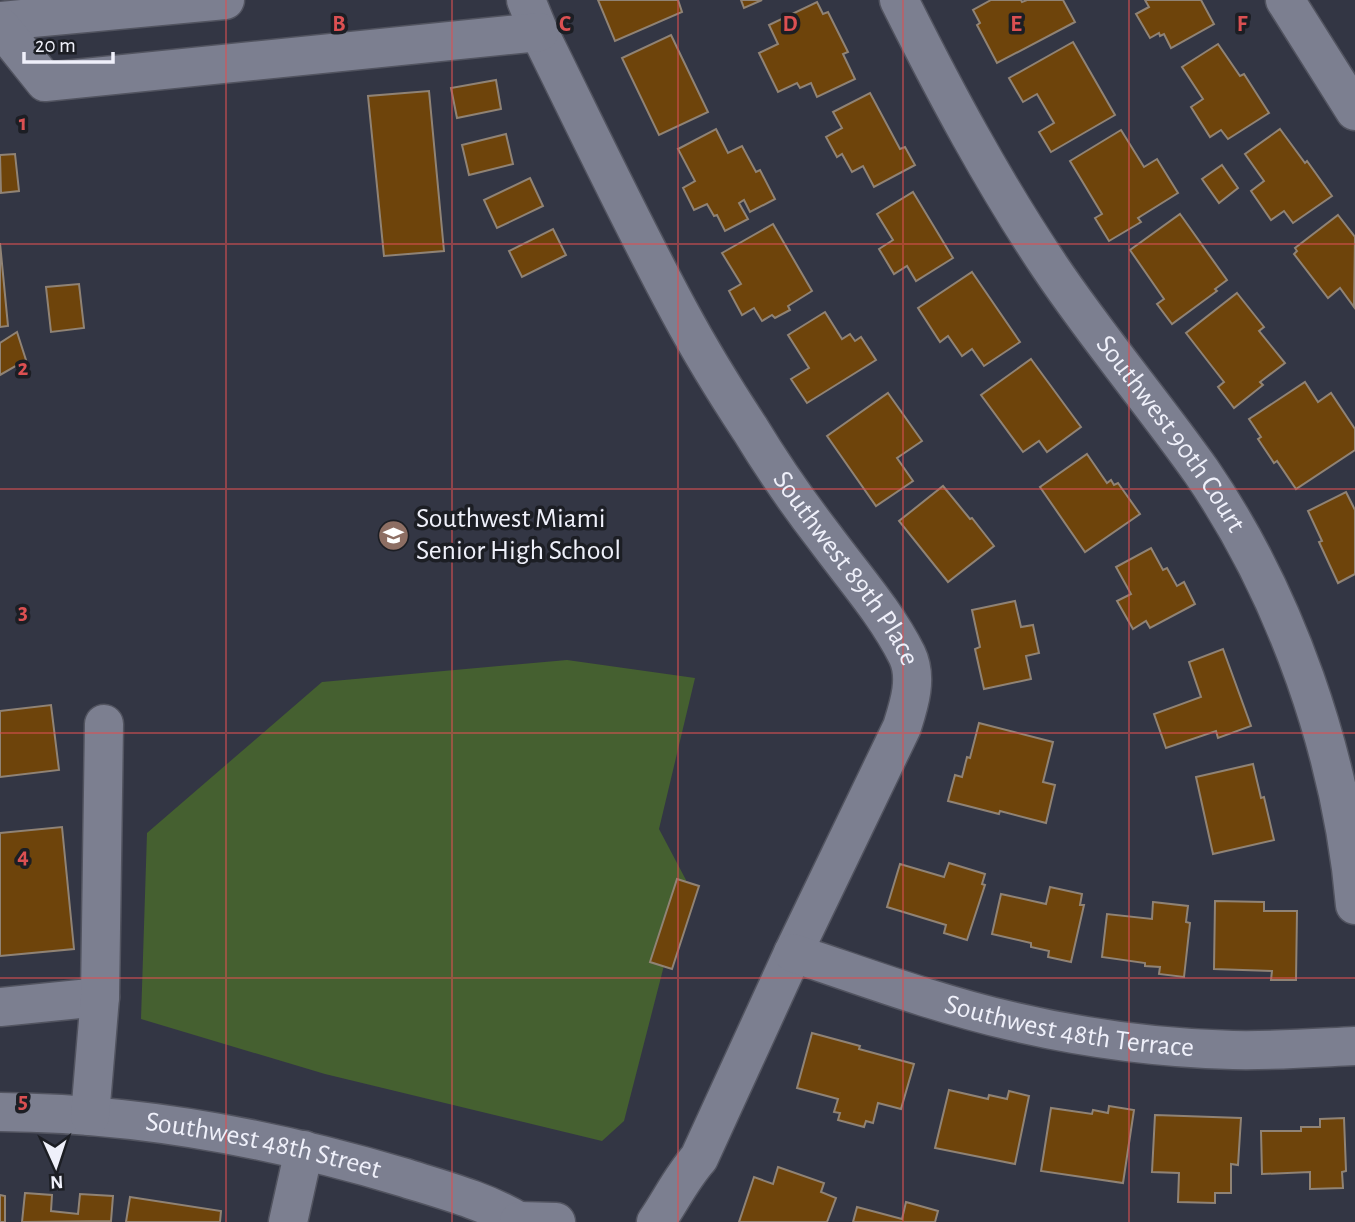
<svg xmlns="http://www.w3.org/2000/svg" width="1355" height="1222" viewBox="0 0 1355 1222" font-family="'Alegreya Sans',sans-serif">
	<rect width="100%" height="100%" fill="#333644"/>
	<polygon fill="#456030" points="567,660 695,678 659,829 686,880 624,1121 602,1141 325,1074 141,1019 147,833 322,682"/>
	<g fill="#6e440b" stroke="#908375" stroke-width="2">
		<polygon points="598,0 678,0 682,12 615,41"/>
		<polygon points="741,0 762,0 744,8"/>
		<polygon points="991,0 1021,0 1022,2 1027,0 1063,0 1075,22 997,63 977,25 980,23 973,10"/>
		<polygon points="1145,0 1201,0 1214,24 1171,48 1164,34 1160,36 1159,33 1150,38 1136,14 1149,7"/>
		<polygon points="817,2 823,14 828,12 848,52 843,54 855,79 817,97 811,83 800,88 797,83 778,92 759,53 778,44 769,25"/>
		<polygon points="671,35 708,112 659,135 622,58"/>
		<polygon points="1073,42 1115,115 1051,152 1039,132 1054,123 1037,94 1023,102 1009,78"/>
		<polygon points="1218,44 1240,76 1244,74 1269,113 1228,139 1221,130 1210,137 1191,107 1203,99 1182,67"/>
		<polygon points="496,80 501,109 457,118 451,88"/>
		<polygon points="429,91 444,251 384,256 368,96"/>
		<polygon points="870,93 900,149 905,147 915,165 874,187 863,166 852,172 842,154 837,157 826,137 842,128 833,112"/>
		<polygon points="716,129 728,153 742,146 756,172 760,170 775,199 750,212 744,200 739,203 748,219 725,231 717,215 714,216 707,204 694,210 683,188 695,181 678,149"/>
		<polygon points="1280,129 1305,163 1307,161 1332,196 1293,223 1284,211 1271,220 1251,191 1264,181 1245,154"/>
		<polygon points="1121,130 1144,167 1157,159 1178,193 1138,218 1141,222 1109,241 1095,218 1102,214 1070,161"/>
		<polygon points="506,134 513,164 469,175 462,145"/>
		<polygon points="15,154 19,191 1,193 0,155"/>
		<polygon points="1222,165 1238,188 1219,203 1202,179"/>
		<polygon points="530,178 543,206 497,228 484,200"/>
		<polygon points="913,192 953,258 916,281 907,266 894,274 879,249 893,240 877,214"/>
		<polygon points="1180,214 1227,280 1215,289 1217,291 1172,324 1157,304 1164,299 1130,250"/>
		<polygon points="1338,215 1355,237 1354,307 1340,288 1328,298 1294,254 1297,251 1295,248"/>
		<polygon points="773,224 812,291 788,306 790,310 775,318 772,315 762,321 754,308 742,315 729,291 741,284 722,253"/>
		<polygon points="553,229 566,255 522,277 509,251"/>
		<polygon points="0,243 8,326 0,327"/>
		<polygon points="972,272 1020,342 984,366 972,349 962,356 948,336 940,342 918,308"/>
		<polygon points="79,284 84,328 51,332 46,287"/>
		<polygon points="1237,293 1264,327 1259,331 1285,363 1260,382 1263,385 1234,408 1218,387 1224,382 1186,333"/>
		<polygon points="825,312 842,339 850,334 855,341 861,337 876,360 807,403 791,379 809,368 788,335"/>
		<polygon points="17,332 26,360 0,375 0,343"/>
		<polygon points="1031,359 1081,427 1047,452 1039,441 1023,452 981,395"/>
		<polygon points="1305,382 1318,402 1331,393 1355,429 1355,450 1296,489 1277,461 1274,463 1258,439 1261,437 1249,419"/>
		<polygon points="888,393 922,441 897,458 913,481 876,506 827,436"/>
		<polygon points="1087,454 1107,483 1111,480 1114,485 1118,483 1140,514 1085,552 1040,487"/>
		<polygon points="943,486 970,519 972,518 994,546 948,582 899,521"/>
		<polygon points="1346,492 1355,510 1355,574 1338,583 1319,542 1322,541 1308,511"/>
		<polygon points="1151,548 1163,570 1167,568 1177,586 1184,582 1195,604 1150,628 1146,621 1133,629 1117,601 1131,594 1116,567"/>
		<polygon points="1015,601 1021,627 1033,625 1039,653 1026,656 1031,679 984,689 975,649 980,647 972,610"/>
		<polygon points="1223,649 1251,726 1218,738 1216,731 1166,748 1154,714 1201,697 1189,662"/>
		<polygon points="51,705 59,770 0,777 0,711"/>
		<polygon points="979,723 1053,742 1043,782 1055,785 1046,823 1000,811 999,814 948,801 955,775 962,777 967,757 970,758"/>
		<polygon points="1253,764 1261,798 1264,797 1274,840 1213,854 1196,777"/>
		<polygon points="62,827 74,949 0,956 0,833"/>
		<polygon points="949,863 985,874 982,884 985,885 967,940 944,933 946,925 887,907 900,864 944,877"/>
		<polygon points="677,879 699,886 672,969 650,962"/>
		<polygon points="1050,887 1082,894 1080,905 1084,905 1071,962 1048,957 1049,951 1031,947 1031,943 992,934 1001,894 1046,904"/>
		<polygon points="1215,901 1264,902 1264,911 1297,911 1296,980 1271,980 1272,971 1214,969"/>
		<polygon points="1153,902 1188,906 1186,922 1190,923 1184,977 1159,974 1160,967 1145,966 1145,963 1102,957 1107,914 1152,919"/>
		<polygon points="812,1033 860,1046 859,1049 914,1064 901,1109 878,1103 873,1123 866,1121 864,1127 838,1120 840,1113 834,1112 838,1099 797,1088"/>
		<polygon points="949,1090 988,1099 989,1095 1007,1099 1009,1091 1029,1096 1015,1164 935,1148"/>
		<polygon points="1109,1106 1134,1110 1123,1183 1041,1171 1051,1108 1092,1114 1093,1110 1108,1113"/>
		<polygon points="1155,1115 1241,1118 1238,1165 1231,1164 1231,1193 1215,1193 1215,1203 1178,1202 1179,1173 1152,1172"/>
		<polygon points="1344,1118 1346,1171 1342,1172 1343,1188 1310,1189 1310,1172 1262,1174 1261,1131 1301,1131 1301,1127 1320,1127 1320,1119"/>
		<polygon points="778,1167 824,1183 821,1192 836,1198 827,1222 739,1222 754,1177 773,1184"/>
		<polygon points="25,1193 52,1195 51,1211 78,1214 80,1194 113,1196 111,1221 22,1222"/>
		<polygon points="0,1195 5,1196 5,1222 0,1222"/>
		<polygon points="130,1197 221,1211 220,1222 126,1222"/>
		<polygon points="906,1202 938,1211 935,1222 853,1222 857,1207 902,1219"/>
	</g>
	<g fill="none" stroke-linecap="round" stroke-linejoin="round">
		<defs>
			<g id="minor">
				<path id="s1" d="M526,0L539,32C585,125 630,220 679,311C701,352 725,391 750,429C773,467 798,503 825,538C853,576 886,613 907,655C918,678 909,705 902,727L793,953L699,1158C682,1177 671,1200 656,1222"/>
				<path id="s2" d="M899,0C945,92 993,182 1050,267C1097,337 1152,402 1201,471C1286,595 1342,755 1355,905"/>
				<polyline points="1285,0 1355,111"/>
				<polyline points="0,21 225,0"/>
				<polyline points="0,26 45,82 539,32"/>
				<path id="s3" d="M793,953C865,977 937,1004 1011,1021C1083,1038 1159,1048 1233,1050C1273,1051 1314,1048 1355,1046"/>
				<polyline points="0,1007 100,997"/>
				<path id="s4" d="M0,1112C135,1113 272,1138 402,1177C440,1189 486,1201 520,1222"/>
				<polyline points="90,1116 100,997 104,724"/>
				<polyline points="519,1221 556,1222"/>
				<polyline points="288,1222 304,1150"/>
			</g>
		</defs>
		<use href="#minor" stroke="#525460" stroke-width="41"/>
		<use href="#minor" stroke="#7c7f90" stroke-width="38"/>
	</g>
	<path fill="none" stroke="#db5052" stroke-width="2" stroke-opacity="0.55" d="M226,0V1222M452,0V1222M678,0V1222M903,0V1222M1129,0V1222M0,244H1355M0,489H1355M0,733H1355M0,978H1355"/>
	<defs>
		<symbol id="school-disc" viewBox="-11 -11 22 22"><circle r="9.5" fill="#8d6e63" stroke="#1c1e24"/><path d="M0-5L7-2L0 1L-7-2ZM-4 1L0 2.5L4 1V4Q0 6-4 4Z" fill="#fff"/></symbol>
	</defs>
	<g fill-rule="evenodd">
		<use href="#school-disc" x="376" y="518" width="35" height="35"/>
	</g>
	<g text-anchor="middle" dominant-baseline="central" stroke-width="7" stroke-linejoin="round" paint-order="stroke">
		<g font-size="28" fill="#eff0fa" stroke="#1c1e24">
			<text stroke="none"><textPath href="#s2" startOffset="513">Southwest 90th Court</textPath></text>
			<text stroke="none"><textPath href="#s1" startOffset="654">Southwest 89th Place</textPath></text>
			<text stroke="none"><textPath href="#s3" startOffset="287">Southwest 48th Terrace</textPath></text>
			<text stroke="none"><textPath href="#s4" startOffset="266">Southwest 48th Street</textPath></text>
		</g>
		<g font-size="28" fill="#eff0fa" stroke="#1c1e24" text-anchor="start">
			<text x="416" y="519">Southwest Miami<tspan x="416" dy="32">Senior High School</tspan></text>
		</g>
	</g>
	<g font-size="23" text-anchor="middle" font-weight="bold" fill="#db5052" stroke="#1c1e24" stroke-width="7" stroke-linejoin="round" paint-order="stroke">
		<text x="339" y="31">B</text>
		<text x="565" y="31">C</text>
		<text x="790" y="31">D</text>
		<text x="1016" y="31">E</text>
		<text x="1242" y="31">F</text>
		<text x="23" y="130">1</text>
		<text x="23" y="375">2</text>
		<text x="23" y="619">3</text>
		<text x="23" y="863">4</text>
		<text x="23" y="1108">5</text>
	</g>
	<g transform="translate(56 1166) rotate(177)" stroke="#1c1e24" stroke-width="5" paint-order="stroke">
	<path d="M0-5L12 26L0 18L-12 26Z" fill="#eff0fa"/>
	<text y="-10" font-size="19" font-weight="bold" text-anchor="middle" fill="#eff0fa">N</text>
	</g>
	<path d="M24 52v10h89v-10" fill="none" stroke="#eff0fa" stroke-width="3.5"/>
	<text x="35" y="52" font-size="21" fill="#eff0fa" stroke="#1c1e24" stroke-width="5" paint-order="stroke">20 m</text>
</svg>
